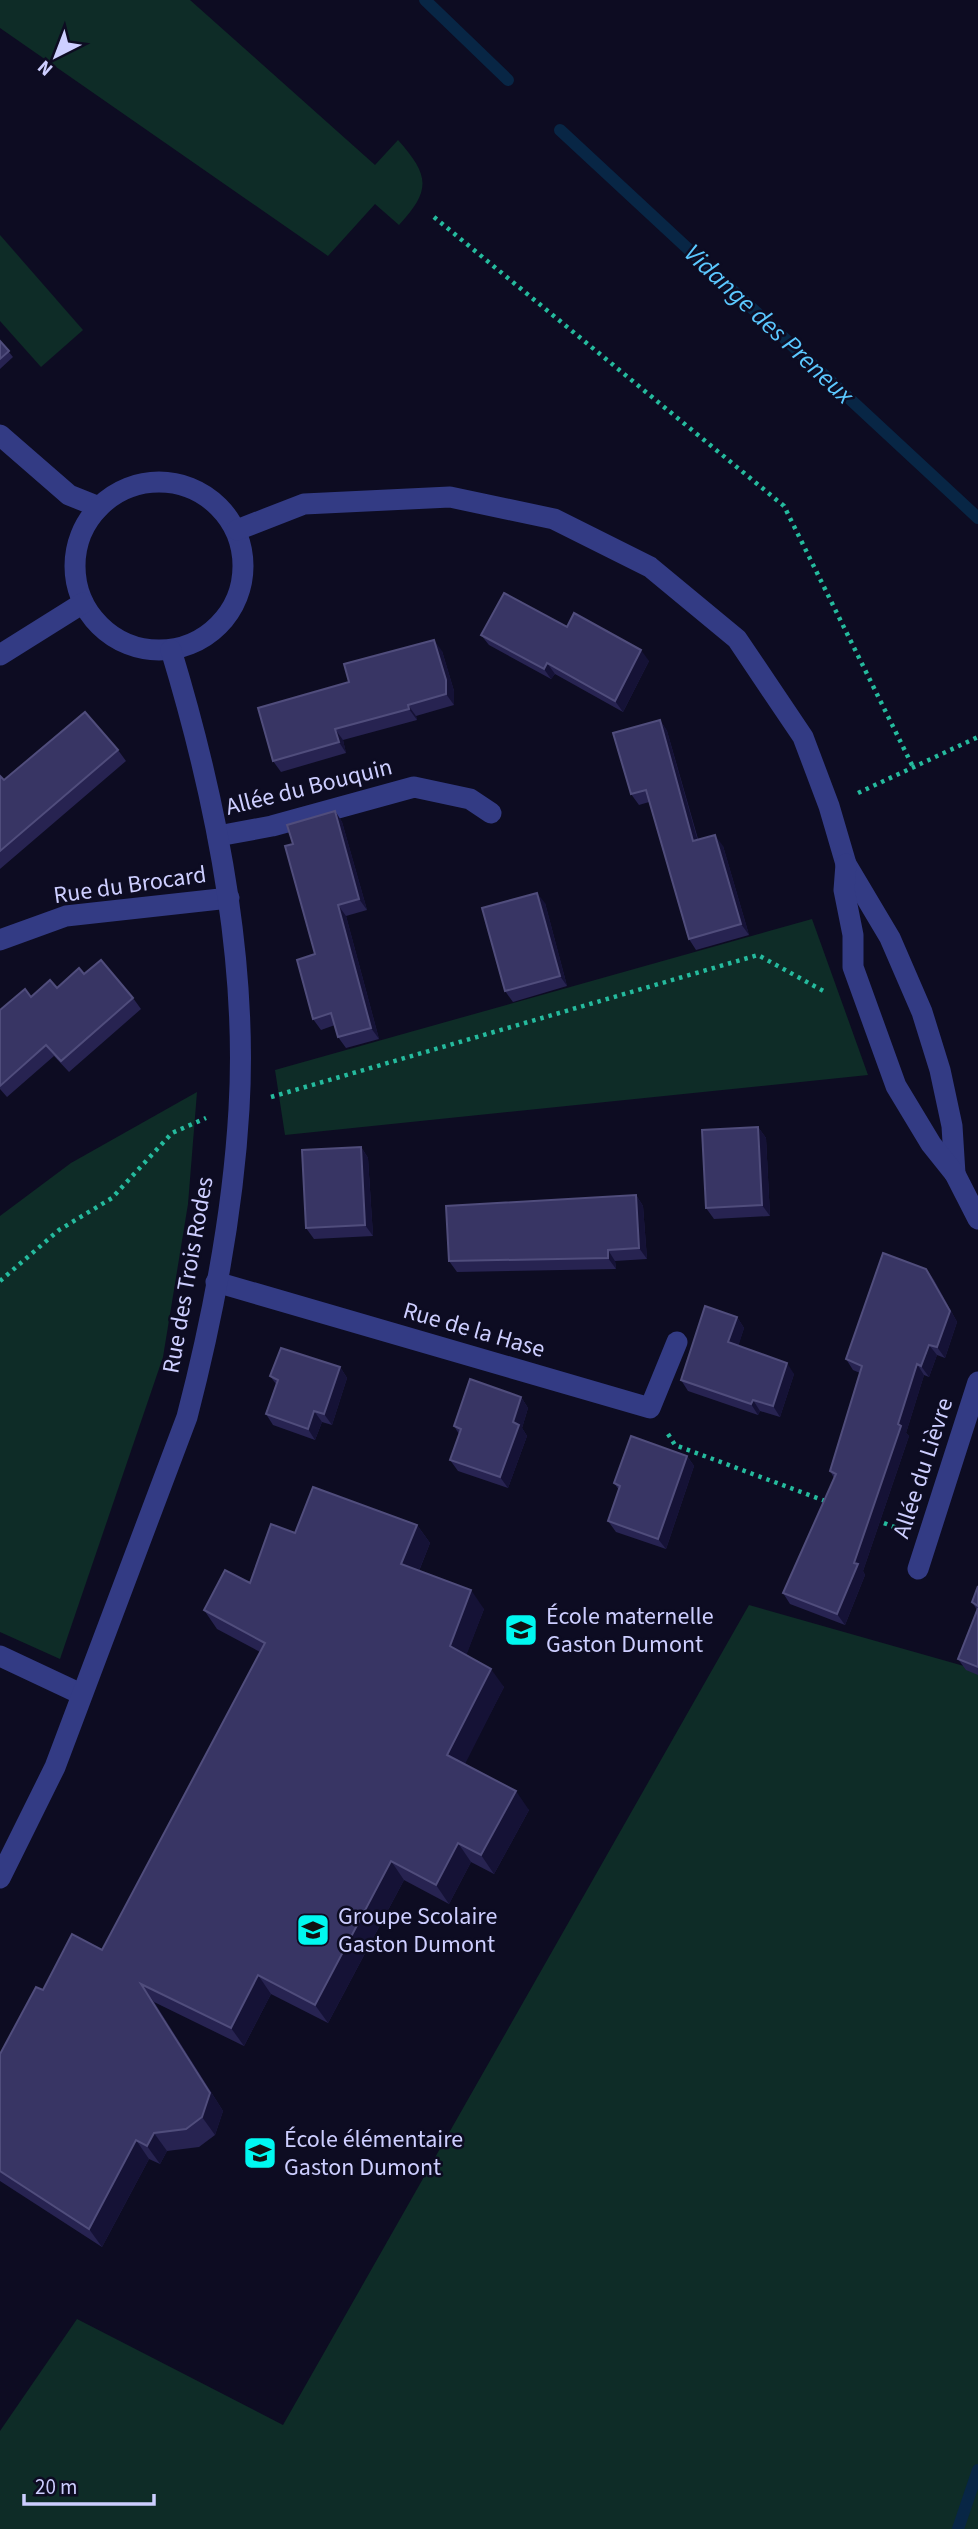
<svg xmlns="http://www.w3.org/2000/svg" width="978" height="2529" viewBox="0 0 978 2529" font-family="'Source Sans 3',sans-serif">
	<rect width="100%" height="100%" fill="#0d0c22"/>
	<g fill="#0e2c27">
		<path d="M0,0H190L375,165L398,140C430,176 431,190 399,225L375,204L328,256L0,28Z"/>
		<polygon points="0,235 83,330 41,367 0,321"/>
		<polygon points="812,919 868,1075 285,1135 275,1070"/>
		<polygon points="197,1092 188,1204 163,1357 60,1659 0,1632 0,1216 71,1163"/>
		<polygon points="749,1605 978,1670 978,2529 0,2529 0,2431 77,2319 283,2425"/>
	</g>
	<g fill="none" stroke-linecap="round" stroke-linejoin="round">
		<g stroke="#082645" stroke-width="12">
			<polyline points="425,0 508,80"/>
			<polyline points="560,130 978,518"/>
			<polyline points="958,2529 978,2470"/>
		</g>
		<g stroke="#25bb9e" stroke-width="4.5" stroke-dasharray="3.5 5" stroke-linecap="butt">
			<polyline points="434,217 784,506 913,767"/>
			<polyline points="858,793 978,737"/>
			<polyline points="271,1097 758,955 827,993"/>
			<polyline points="0,1281 59,1230 112,1198 172,1133 206,1118"/>
			<polyline points="668,1434 675,1445 828,1502"/>
			<polyline points="876,1520 897,1528"/>
		</g>
		<polyline stroke="#333b84" stroke-width="21" points="0,1656 81,1694"/>
		<g stroke="#333b84" stroke-width="21">
			<polyline points="0,435 69,495 99,507"/>
			<circle cx="159" cy="566" r="84"/>
			<polyline points="237,530 304,504 450,497 554,519 650,567 737,639 803,737 829,806 846,864 890,938 922,1012 940,1070 952,1126 955,1174"/>
			<polyline points="0,655 83,603"/>
			<polyline points="218,836 272,826 414,787 470,799 491,813"/>
			<polyline points="846,864 844,890 853,935 853,967 896,1086 931,1144 955,1174 978,1219"/>
			<polyline points="0,940 66,916 229,898"/>
			<polyline points="216,1282 650,1408 677,1342"/>
			<polyline points="918,1569 978,1382"/>
			<path d="M0,1878L55,1767L187,1417C213,1317 233,1213 239,1109C248,957 215,795 171,650"/>
		</g>
	</g>
	<g fill="#272351">
		<polygon points="0,341 13,357 0,369"/>
		<polygon points="567,627 649,661 623,712 555,674 551,679 489,645 481,635"/>
		<polygon points="442,651 454,691 454,705 416,716 417,720 343,740 346,753 281,772 273,761 349,682"/>
		<polygon points="660,720 667,731 698,839 723,846 749,935 696,950 689,939 649,802 639,805 631,794"/>
		<polygon points="118,750 126,761 0,869 0,776 4,780"/>
		<polygon points="335,811 342,822 367,910 346,916 379,1039 346,1048 338,1037 335,1025 321,1030 313,1019 315,954 293,844"/>
		<polygon points="545,903 567,986 513,1002 505,991"/>
		<polygon points="84,974 133,998 141,1009 69,1072 54,1056 7,1097 0,1089 0,1010 31,997 57,988"/>
		<polygon points="758,1127 766,1138 770,1216 714,1219 706,1208"/>
		<polygon points="361,1147 368,1158 373,1236 314,1239 306,1228"/>
		<polygon points="636,1195 643,1206 647,1259 615,1261 616,1269 457,1272 449,1261"/>
		<polygon points="926,1269 934,1280 957,1322 945,1358 937,1355 929,1377 924,1375 906,1433 909,1436 863,1571 865,1575 845,1625 790,1604 783,1593 834,1478 830,1471 860,1373 853,1370 846,1359"/>
		<polygon points="737,1317 744,1328 738,1346 794,1374 780,1417 760,1411 758,1415 688,1391 681,1380"/>
		<polygon points="340,1367 347,1378 332,1425 322,1422 315,1440 273,1425 266,1414 276,1384 270,1376"/>
		<polygon points="521,1397 528,1408 522,1428 527,1436 508,1488 458,1471 450,1460 459,1434 454,1426"/>
		<polygon points="687,1456 694,1466 666,1549 616,1532 608,1521 619,1490 614,1483"/>
		<polygon points="417,1525 430,1543 419,1571 484,1609 466,1655 504,1687 464,1764 529,1810 494,1874 471,1862 449,1904 404,1880 328,2023 271,1994 244,2046 154,2002 223,2111 215,2135 199,2147 167,2151 160,2164 149,2159 102,2247 0,2181 0,2054 102,1950 260,1652 217,1629 204,1610 250,1583 295,1533"/>
		<polygon points="978,1586 978,1675 966,1670 958,1659 977,1610 972,1602"/>
	</g>
	<g fill="#151236">
		<polygon points="434,640 442,651 454,691 454,705 446,694"/>
		<polygon points="641,650 649,661 623,712 615,701"/>
		<polygon points="547,663 555,674 551,679 544,669"/>
		<polygon points="408,705 416,716 417,720 409,709"/>
		<polygon points="660,720 667,731 701,852 693,841"/>
		<polygon points="335,729 343,740 346,753 339,742"/>
		<polygon points="335,811 342,822 367,910 359,899"/>
		<polygon points="715,835 723,846 749,935 741,924"/>
		<polygon points="537,893 545,903 567,986 560,976"/>
		<polygon points="338,905 346,916 379,1039 371,1028"/>
		<polygon points="758,1127 766,1138 770,1216 762,1205"/>
		<polygon points="361,1147 368,1158 373,1236 365,1225"/>
		<polygon points="636,1195 643,1206 647,1259 639,1248"/>
		<polygon points="608,1250 615,1261 616,1269 608,1258"/>
		<polygon points="926,1269 934,1280 957,1322 945,1358 937,1347"/>
		<polygon points="737,1317 744,1328 736,1353 728,1342"/>
		<polygon points="929,1345 937,1355 929,1377 921,1366"/>
		<polygon points="787,1363 794,1374 780,1417 773,1406"/>
		<polygon points="917,1364 924,1375 906,1433 909,1436 863,1571 865,1575 845,1625 837,1614"/>
		<polygon points="340,1367 347,1378 332,1425 324,1414"/>
		<polygon points="521,1397 528,1408 522,1428 527,1436 508,1488 500,1477 513,1422"/>
		<polygon points="753,1400 760,1411 758,1415 751,1404"/>
		<polygon points="314,1411 322,1422 315,1440 308,1429"/>
		<polygon points="687,1456 694,1466 666,1549 658,1539"/>
		<polygon points="417,1525 430,1543 414,1583 401,1564"/>
		<polygon points="471,1590 484,1609 463,1664 450,1646"/>
		<polygon points="491,1669 504,1687 460,1774 447,1755"/>
		<polygon points="516,1791 529,1810 494,1874 481,1855"/>
		<polygon points="458,1843 471,1862 449,1904 436,1885"/>
		<polygon points="391,1861 404,1880 328,2023 315,2005"/>
		<polygon points="258,1975 271,1994 244,2046 231,2028"/>
		<polygon points="141,1984 154,2002 223,2111 215,2135 202,2117"/>
		<polygon points="154,2133 167,2151 160,2164 147,2146"/>
		<polygon points="136,2140 149,2159 102,2247 89,2229"/>
	</g>
	<g fill="#383564" stroke="#504d7c" stroke-width="2">
		<polygon points="0,341 9,351 0,359"/>
		<polygon points="504,593 567,627 574,613 641,650 615,701 547,663 544,669 481,635"/>
		<polygon points="434,640 446,680 446,694 408,705 409,709 335,729 339,742 273,761 258,708 349,682 344,664"/>
		<polygon points="85,712 118,750 0,851 0,776 4,780"/>
		<polygon points="660,720 693,841 715,835 741,924 689,939 646,790 631,794 613,733"/>
		<polygon points="335,811 359,899 338,905 371,1028 338,1037 331,1013 313,1019 297,960 315,954 285,846 293,844 287,825"/>
		<polygon points="537,893 560,976 505,991 482,908"/>
		<polygon points="101,960 133,998 61,1061 46,1045 0,1086 0,1010 25,989 31,997 50,980 57,988 79,968 84,974"/>
		<polygon points="758,1127 762,1205 706,1208 702,1130"/>
		<polygon points="361,1147 365,1225 306,1228 302,1150"/>
		<polygon points="636,1195 639,1248 608,1250 608,1258 449,1261 446,1206"/>
		<polygon points="883,1253 926,1269 950,1311 937,1347 929,1345 921,1366 917,1364 898,1424 901,1426 854,1563 858,1564 837,1614 783,1593 836,1474 830,1471 862,1366 846,1359"/>
		<polygon points="705,1306 737,1317 728,1342 787,1363 773,1406 753,1400 751,1404 681,1380"/>
		<polygon points="281,1348 340,1367 324,1414 314,1411 308,1429 266,1414 278,1380 270,1376"/>
		<polygon points="470,1379 521,1397 513,1422 519,1425 500,1477 450,1460 461,1429 454,1426"/>
		<polygon points="631,1436 687,1456 658,1539 608,1521 620,1486 614,1483"/>
		<polygon points="313,1487 417,1525 401,1564 471,1590 450,1646 491,1669 447,1755 516,1791 481,1855 458,1843 436,1885 391,1861 315,2005 258,1975 231,2028 141,1984 210,2093 202,2117 186,2129 154,2133 147,2146 136,2140 89,2229 0,2171 0,2054 36,1987 43,1990 72,1934 102,1950 265,1643 204,1610 225,1570 250,1583 271,1524 295,1533"/>
		<polygon points="978,1586 978,1606 972,1602"/>
		<polygon points="978,1608 978,1667 958,1659"/>
	</g>
	<defs>
		<symbol id="school-square" viewBox="-11 -11 22 22"><rect x="-9" y="-9" width="18" height="18" rx="4" fill="#00f8f0" stroke="#0d0c22"/><path d="M0-5L7-2L0 1L-7-2ZM-4 1L0 2.5L4 1V4Q0 6-4 4Z" fill="#111"/></symbol>
	</defs>
	<g fill-rule="evenodd">
		<use href="#school-square" x="502" y="1611" width="38" height="38"/>
		<use href="#school-square" x="294" y="1911" width="38" height="38"/>
		<use href="#school-square" x="241" y="2134" width="38" height="38"/>
	</g>
	<g text-anchor="middle" dominant-baseline="central" stroke-width="5" stroke-linejoin="round" paint-order="stroke">
		<g font-size="24" fill="#cdceff" stroke="#0d0c22">
			<text transform="translate(309 787) rotate(-14)">Allée du Bouquin</text>
			<text transform="translate(130 885) rotate(-8)">Rue du Brocard</text>
			<text transform="translate(188 1275) rotate(-80)">Rue des Trois Rodes</text>
			<text transform="translate(474 1330) rotate(16)">Rue de la Hase</text>
			<text transform="translate(923 1468) rotate(-72)">Allée du Lièvre</text>
		</g>
		<g font-size="24" fill="#cdceff" stroke="#0d0c22" text-anchor="start">
			<text x="546" y="1616">École maternelle<tspan x="546" dy="28">Gaston Dumont</tspan></text>
			<text x="338" y="1916">Groupe Scolaire<tspan x="338" dy="28">Gaston Dumont</tspan></text>
			<text x="284" y="2139">École élémentaire<tspan x="284" dy="28">Gaston Dumont</tspan></text>
		</g>
		<g font-size="26" font-style="italic" fill="#5bc8ff" stroke="#0d0c22">
			<text transform="translate(769 324) rotate(43)">Vidange des Preneux</text>
		</g>
	</g>
	<g transform="translate(56 56) rotate(222)" stroke="#0d0c22" stroke-width="5" paint-order="stroke">
	<path d="M0-5L12 26L0 18L-12 26Z" fill="#cdceff"/>
	<text y="-10" font-size="19" font-weight="bold" text-anchor="middle" fill="#cdceff">N</text>
	</g>
	<path d="M24 2494v10h130v-10" fill="none" stroke="#cdceff" stroke-width="3.5"/>
	<text x="35" y="2494" font-size="21" fill="#cdceff" stroke="#0d0c22" stroke-width="5" paint-order="stroke">20 m</text>
</svg>
